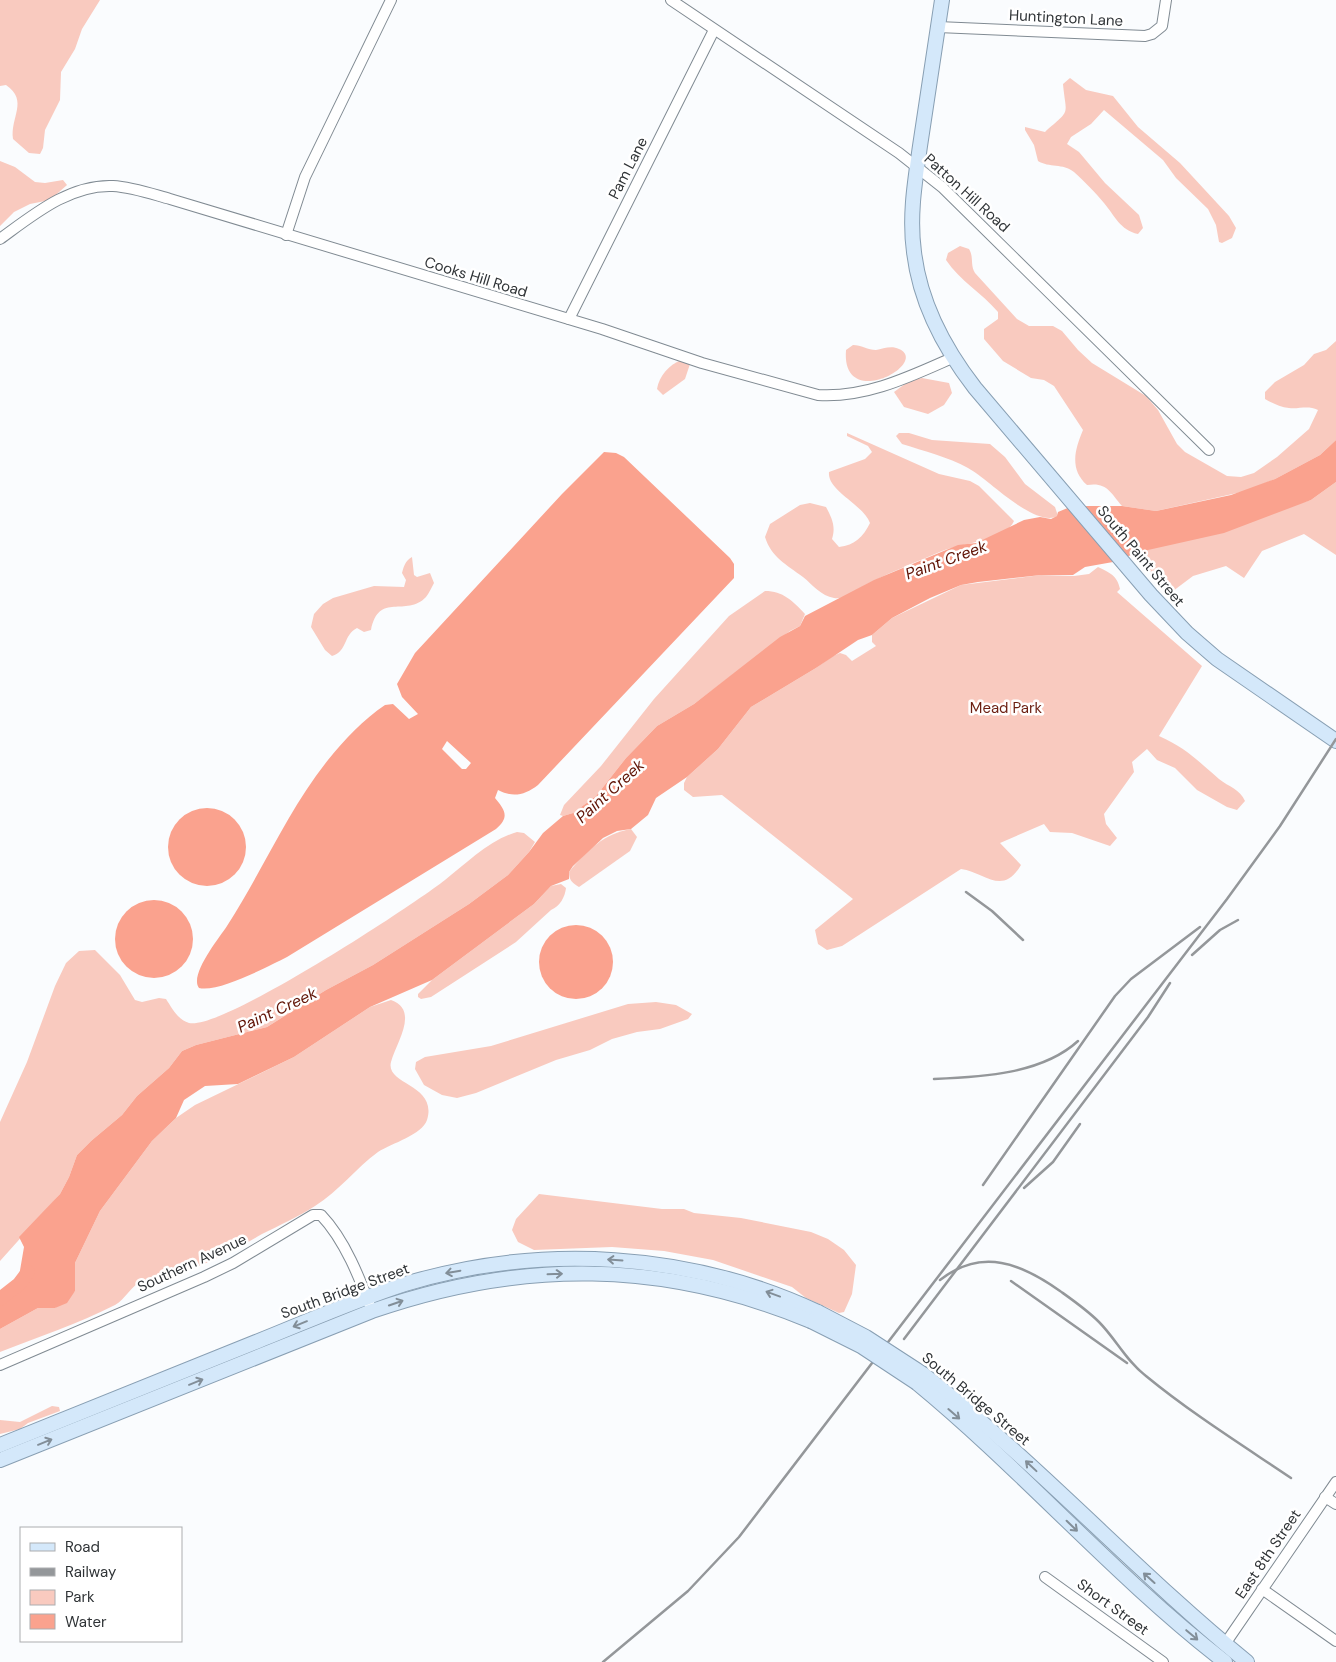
<svg xmlns="http://www.w3.org/2000/svg" width="1336" height="1662" viewBox="0 0 1336 1662" font-family="'DM Sans',sans-serif">
	<rect width="100%" height="100%" fill="#fafcfe"/>
	<g fill="#f9cabf">
		<path d="M0,0H100L82,29L75,49L61,72L60,100L45,130L43,148L40,154L29,153L13,139C10,117 29,101 6,85L0,86Z"/>
		<path d="M1070,78L1086,90L1113,96L1138,127L1180,163L1229,216L1236,228L1232,238L1222,243L1219,242L1216,225L1208,209L1176,178L1163,160L1104,110L1091,124L1071,137L1067,144L1079,152L1105,183L1139,215L1143,228L1138,234C1120,230 1115,216 1104,203C1096,193 1084,181 1074,172C1063,163 1049,168 1038,161L1034,145L1025,130V127L1045,132C1072,108 1066,117 1063,84Z"/>
		<polygon points="0,161 15,167 35,182 45,183 63,180 67,185 50,200 30,204 14,212 0,226"/>
		<path d="M960,246L969,249C974,257 970,265 975,273L1017,319L1029,326H1053L1062,331L1078,350L1092,363L1146,396L1158,410L1177,444L1185,452L1227,476L1241,477L1254,473L1277,457L1309,429L1318,410C1308,405 1300,409 1289,408C1280,407 1272,403 1265,399V392L1275,382L1304,365L1314,354L1326,350L1336,341V440L1320,455L1275,479L1246,491L1156,511L1122,506C1110,492 1107,482 1087,485C1069,469 1075,449 1083,430L1054,386L1044,380L1031,378L1003,361L984,339V329L998,319V312C982,293 960,281 946,260L948,253Z"/>
		<path d="M853,345C861,345 868,350 876,350C883,349 891,345 899,349C931,363 841,413 846,350Z"/>
		<path d="M681,360L690,364L685,379L663,395L657,389C659,376 669,365 681,360Z"/>
		<polygon points="922,378 949,383 952,393 944,405 928,414 904,407 894,392 909,381"/>
		<path d="M847,433L939,474L970,481L979,486L1014,521C1006,540 959,544 942,551C914,563 885,574 858,589C852,593 842,600 834,598C821,596 813,585 803,577C787,565 771,557 765,537L770,524L800,505L810,503L826,507C832,518 836,527 832,539L839,547C855,545 863,537 870,523C863,504 827,491 829,472L865,459L872,452L868,446L847,436Z"/>
		<path d="M899,433H909L932,440L990,444L1005,457L1025,484L1055,507L1058,516C1034,528 990,480 968,468C948,457 924,451 902,444L896,436Z"/>
		<polygon points="1336,482 1336,555 1304,534 1262,551 1244,578 1226,566 1193,576 1169,594 1137,555 1141,554 1139,552 1311,500"/>
		<path d="M412,557L414,575L417,577L430,573L434,583C432,587 429,593 426,597C406,618 379,591 371,630L364,632L357,628C343,635 348,651 332,656L325,650L311,627L314,614L323,604L333,598L374,586L404,587L406,580L402,573C404,566 405,561 412,557Z"/>
		<path d="M1098,567C1110,573 1117,575 1120,589L1117,592L1202,666L1159,736C1186,748 1197,760 1219,779C1229,787 1240,789 1245,801L1237,810L1227,807L1197,790L1175,768L1157,760L1147,749L1132,762L1134,772L1104,814L1106,824L1117,838L1110,846L1072,833L1050,832L1044,824L1000,843L1021,865C1002,897 985,872 961,869L842,946L827,950L818,944L815,930L853,899L722,795L693,797L684,790V783L687,777L718,749L751,707L816,668L833,656L840,653L846,655L852,661L876,646L872,642V635L892,618L961,585L1041,575L1074,576L1089,574Z"/>
		<path d="M765,591C783,591 793,601 805,614L800,626L790,631L694,704L657,726L626,758L596,796L573,813L563,816L560,815L564,805L601,766L654,699L729,616Z"/>
		<path d="M631,829L637,837L630,851L579,887C572,883 569,880 569,872C586,851 605,833 631,829Z"/>
		<path d="M517,832L524,833L535,842L529,852L508,875L469,904L373,965L326,990L267,1027L196,1045L182,1051L169,1068L137,1096L122,1115L91,1141L77,1155L69,1177L60,1194L0,1261V1122L27,1062L55,986L66,963L79,951L95,950L120,975L135,1000L142,1002L159,998L166,999C172,1008 178,1020 189,1023C221,1031 412,906 445,880C467,863 489,840 517,832Z"/>
		<path d="M561,884L566,888C565,897 560,906 551,910L516,942L431,997L421,999L418,997V994L432,980L534,904L551,886Z"/>
		<path d="M391,1000C420,1010 396,1043 391,1062C385,1085 438,1084 427,1120C422,1135 392,1143 378,1152C356,1168 339,1191 315,1206C298,1217 280,1225 262,1234C247,1243 231,1252 215,1259C200,1266 182,1273 166,1277C159,1279 150,1278 143,1281C131,1285 126,1299 115,1305C78,1324 38,1337 0,1352V1329L38,1308H55L75,1291V1263L100,1211L152,1141L176,1118L195,1105L294,1057L370,1007Z"/>
		<polygon points="656,1002 676,1005 692,1014 688,1019 660,1029 637,1032 612,1039 590,1050 556,1060 476,1093 457,1098 442,1095 424,1085 415,1069 416,1062 425,1057 491,1046 628,1004"/>
		<polygon points="539,1194 662,1209 684,1209 694,1213 741,1218 811,1232 828,1239 844,1250 856,1265 852,1294 844,1312 839,1313 806,1298 792,1287 713,1260 664,1251 612,1247 534,1250 518,1242 512,1230 516,1219"/>
		<polygon points="52,1406 59,1407 60,1411 28,1423 20,1429 0,1434 0,1420 20,1422"/>
	</g>
	<g fill="#faa28e" fill-rule="evenodd">
		<polygon points="1336,440 1336,482 1311,500 1224,533 1139,552 1113,562 1085,567 1073,575 1041,575 978,582 961,585 930,598 892,618 872,635 858,640 816,668 751,707 718,749 687,777 656,798 648,815 631,829 617,831 603,838 573,866 569,872 569,879 551,886 534,904 432,980 370,1007 294,1057 238,1084 205,1086 184,1100 176,1118 152,1141 100,1211 75,1263 75,1291 67,1303 55,1308 38,1308 0,1329 0,1303 17,1288 24,1247 19,1237 60,1194 69,1177 77,1155 91,1141 122,1115 137,1096 169,1068 182,1051 196,1045 267,1027 326,990 373,965 469,904 508,875 529,852 543,833 563,816 573,813 596,796 626,758 657,726 694,704 780,637 800,626 805,616 874,580 958,545 976,543 1024,520 1040,517 1051,519 1057,516 1058,512 1070,507 1088,506 1122,506 1156,511 1231,495 1275,479 1320,455"/>
		<path d="M604,452L616,453L624,457L730,558L734,564V578L538,785C525,795 513,798 498,790L495,798C505,810 510,817 496,829L287,957C269,966 218,993 199,988C189,975 219,938 227,926C262,872 288,810 328,760C344,740 364,719 385,705L393,704L409,719L418,714L402,697L397,684L415,653L562,494ZM447,741L471,763L466,769H462L442,749Z"/>
		<circle cx="207" cy="847" r="39"/>
		<circle cx="154" cy="939" r="39"/>
		<circle cx="576" cy="962" r="37"/>
	</g>
	<g fill="none" stroke-linecap="round" stroke-linejoin="round">
		<polyline stroke="#faa28e" stroke-width="14" points="0,1299 19,1284 28,1272"/>
		<defs>
			<g id="minor">
				<polyline points="671,0 899,153 942,187 1209,450"/>
				<polyline points="938,27 1145,36 1152,34 1162,26 1166,0"/>
				<polyline points="286,235 305,177 391,0"/>
				<path d="M0,239C33,215 70,184 113,186C132,187 152,194 170,199L602,329L702,363L818,395C866,398 909,377 952,358"/>
				<polyline points="569,319 714,30"/>
				<path d="M0,1365L204,1277L233,1263L313,1215H321C345,1240 360,1279 372,1311"/>
				<polyline points="1325,1497 1336,1504"/>
				<polyline points="1045,1577 1163,1662"/>
				<polyline points="1262,1589 1336,1641"/>
				<polyline points="1225,1644 1336,1482"/>
			</g>
			<g id="major">
				<path d="M942,0C935,49 927,97 920,146C915,181 909,216 914,252C920,303 944,348 975,388L1151,595L1187,633L1217,659L1336,741"/>
				<path d="M923,1374C1037,1462 1135,1571 1247,1662"/>
				<path d="M917,1383C1024,1471 1115,1577 1225,1662"/>
				<path d="M0,1445C86,1411 171,1376 256,1342C306,1322 355,1300 405,1284C541,1243 690,1252 818,1312"/>
				<path d="M0,1460L372,1311C522,1259 664,1260 811,1321"/>
			</g>
		</defs>
		<use href="#minor" stroke="#818b93" stroke-width="12"/>
		<use href="#major" stroke="#889fb3" stroke-width="16"/>
		<use href="#minor" stroke="#fff" stroke-width="10"/>
		<use href="#major" stroke="#d4e8fa" stroke-width="14"/>
		<g stroke="#94979a" stroke-width="2.5">
			<polyline points="966,892 992,911 1023,940"/>
			<polyline points="1192,955 1220,930 1238,920"/>
			<path d="M934,1079C982,1077 1042,1074 1078,1041"/>
			<polyline points="983,1185 1115,996 1131,979 1200,927"/>
			<polyline points="1024,1188 1053,1162 1080,1124"/>
			<path d="M940,1280C982,1247 1022,1264 1060,1291C1074,1301 1087,1310 1099,1322C1116,1339 1126,1361 1146,1376C1191,1413 1242,1445 1291,1478"/>
			<polyline points="1011,1281 1127,1363"/>
			<polyline points="904,1339 1148,1017 1170,983"/>
			<polyline points="603,1662 688,1591 739,1537 1227,899 1280,826 1336,739"/>
		</g>
		<defs>
			<g id="major-bridge">
				<polyline points="818,1312 866,1337 923,1374"/>
				<polyline points="811,1321 861,1346 917,1383"/>
			</g>
		</defs>
		<use href="#major-bridge" stroke="#889fb3" stroke-width="16" stroke-linecap="butt"/>
		<use href="#major-bridge" stroke="#d4e8fa" stroke-width="14"/>
	</g>
	<defs><path id="oneway-shaft" d="M-6 0H5M1.5-3L5.5 0L1.5 3" fill="none" stroke-width="1.6" stroke-linecap="round" stroke-linejoin="round" transform="scale(1.25)"/></defs>
	<g stroke="#828e98">
		<use href="#oneway-shaft" transform="translate(615 1260) rotate(-176)"/>
		<use href="#oneway-shaft" transform="translate(453 1272) rotate(170)"/>
		<use href="#oneway-shaft" transform="translate(555 1274) rotate(-2)"/>
		<use href="#oneway-shaft" transform="translate(773 1294) rotate(-160)"/>
		<use href="#oneway-shaft" transform="translate(396 1303) rotate(-19)"/>
		<use href="#oneway-shaft" transform="translate(300 1324) rotate(158)"/>
		<use href="#oneway-shaft" transform="translate(196 1382) rotate(-22)"/>
		<use href="#oneway-shaft" transform="translate(954 1414) rotate(41)"/>
		<use href="#oneway-shaft" transform="translate(45 1442) rotate(-22)"/>
		<use href="#oneway-shaft" transform="translate(1031 1466) rotate(-137)"/>
		<use href="#oneway-shaft" transform="translate(1072 1526) rotate(44)"/>
		<use href="#oneway-shaft" transform="translate(1149 1578) rotate(-138)"/>
		<use href="#oneway-shaft" transform="translate(1192 1635) rotate(40)"/>
	</g>
	<g text-anchor="middle" dominant-baseline="central" stroke-width="5" stroke-linejoin="round" paint-order="stroke">
		<g font-size="15" fill="#2f3336" stroke="#fff">
			<text transform="translate(1066 18) rotate(3)">Huntington Lane</text>
			<text transform="translate(628 168) rotate(-63)">Pam Lane</text>
			<text transform="translate(967 193) rotate(42)">Patton Hill Road</text>
			<text transform="translate(476 277) rotate(17)">Cooks Hill Road</text>
			<text transform="translate(1141 556) rotate(50)">South Paint Street</text>
			<text transform="translate(192 1263) rotate(-25)">Southern Avenue</text>
			<text transform="translate(345 1291) rotate(-20)">South Bridge Street</text>
			<text transform="translate(976 1399) rotate(40)">South Bridge Street</text>
			<text transform="translate(1268 1554) rotate(-56)">East 8th Street</text>
			<text transform="translate(1113 1607) rotate(36)">Short Street</text>
		</g>
		<g font-size="15" fill="#6b1e10" stroke="#fff">
			<text x="1006" y="708">Mead Park</text>
		</g>
		<g font-size="16" font-style="italic" fill="#601305" stroke="#fff">
			<text transform="translate(946 560) rotate(-20)">Paint Creek</text>
			<text transform="translate(610 791) rotate(-42)">Paint Creek</text>
			<text transform="translate(277 1010) rotate(-25)">Paint Creek</text>
		</g>
	</g>
	<rect x="20" y="1527" width="162" height="115" fill="#ffffff" stroke="#acadaf"/>
	<rect x="30" y="1543" width="25" height="8" fill="#d4e8fa" stroke="#acadaf"/>
	<text x="65" y="1552" font-size="15" fill="#2f3336">Road</text>
	<rect x="30" y="1568" width="25" height="8" fill="#94979a" stroke="#acadaf"/>
	<text x="65" y="1577" font-size="15" fill="#2f3336">Railway</text>
	<rect x="30" y="1590" width="25" height="15" fill="#f9cabf" stroke="#acadaf"/>
	<text x="65" y="1602" font-size="15" fill="#2f3336">Park</text>
	<rect x="30" y="1614" width="25" height="15" fill="#faa28e" stroke="#acadaf"/>
	<text x="65" y="1627" font-size="15" fill="#2f3336">Water</text>
</svg>
